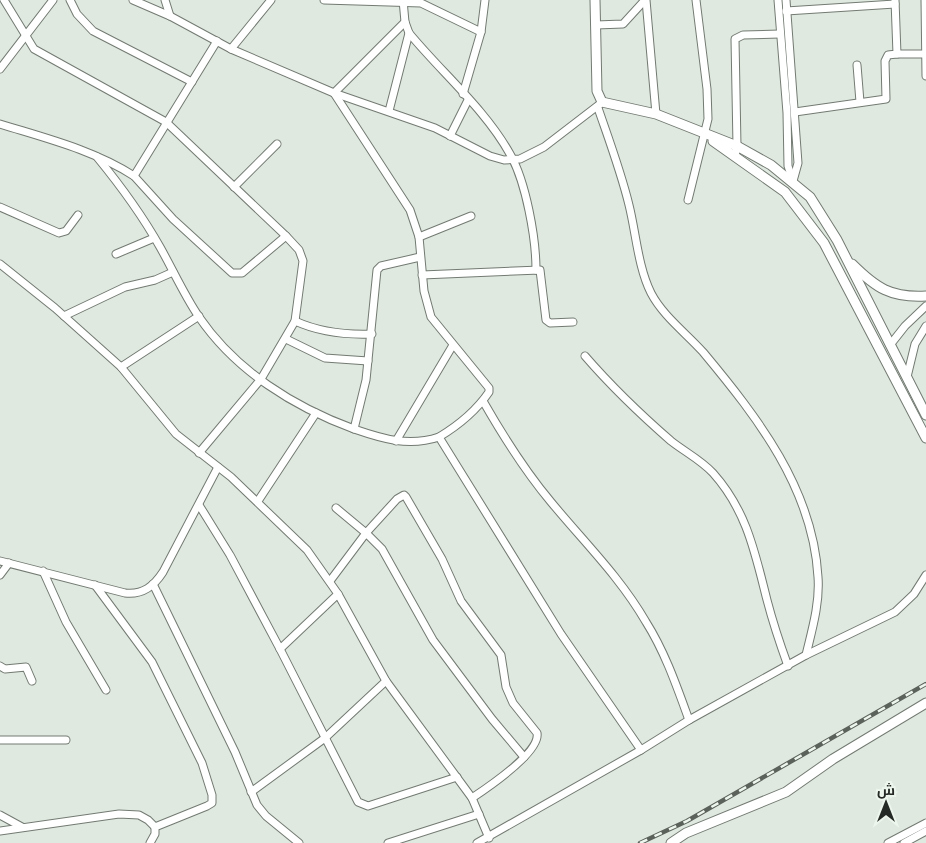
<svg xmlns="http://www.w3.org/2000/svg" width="926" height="843" viewBox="0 0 926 843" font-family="Lora,Cairo,serif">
	<rect width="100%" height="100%" fill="#e0e9e0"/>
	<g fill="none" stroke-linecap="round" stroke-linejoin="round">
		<defs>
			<g id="minor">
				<polyline points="4,0 34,49 166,122 286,236 299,250 303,261 295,321 261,379 199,453"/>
				<polyline points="70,0 77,14 93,31 192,82"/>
				<polyline points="133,0 170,16 231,49 334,93 435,128 490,156 504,160 520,159 544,147 600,104"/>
				<polyline points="165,0 170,16"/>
				<polyline points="324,0 421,3 481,32"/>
				<path d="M403,0L405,22L409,33C442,73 485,109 510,154C526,182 536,238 536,270"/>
				<polyline points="646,0 656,114"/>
				<polyline points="778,0 787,113 788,166 793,181"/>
				<polyline points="786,0 798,163 793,181"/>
				<polyline points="925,0 926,76"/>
				<polyline points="786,11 895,4"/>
				<path d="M405,22L334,93L410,210L419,237L424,291L431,317L489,388V392C476,411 459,425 439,437L561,634L641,750L689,720L806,655L895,612L914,594L926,575"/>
				<polyline points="596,25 623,24 645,0"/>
				<polyline points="231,49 271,0"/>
				<polyline points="897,54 926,54"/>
				<polyline points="857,65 860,102"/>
				<polyline points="0,69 53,0"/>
				<polyline points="463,94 481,32 485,0"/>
				<path d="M598,108C609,140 621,172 629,205C636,233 638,267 651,293C663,316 686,333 703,352C758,418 813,489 818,577C820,603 812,630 806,655"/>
				<polyline points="389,111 409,33"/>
				<polyline points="795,112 886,99 885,61 888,55 897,54 895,0"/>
				<path d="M0,124C45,138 94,150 134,176L173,219L232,273H242L286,236"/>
				<polyline points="450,136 468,100"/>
				<polyline points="735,156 737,146 735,39 743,35 780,34"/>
				<path d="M97,157C120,185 142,215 160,247C173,270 184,295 199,317C236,371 294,407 354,429"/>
				<polyline points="134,176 217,41"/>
				<polyline points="234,187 277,144"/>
				<polyline points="688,200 708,119 707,89 696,0"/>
				<polyline points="0,207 59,233 66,231 78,215"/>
				<polyline points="419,237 471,216"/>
				<polyline points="116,254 154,238"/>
				<path d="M420,257L381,266L377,270L366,380L354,429C383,439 409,447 439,437"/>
				<polyline points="0,264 55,308 121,367 176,434 231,477 307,550 338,594 386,681 472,798 489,838"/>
				<polyline points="422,275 540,270 546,320 550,323 573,322"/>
				<polyline points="64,316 125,287 155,280 173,272"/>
				<path d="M295,321C319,332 345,335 372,334"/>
				<polyline points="286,339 325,358 368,361"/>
				<polyline points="890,345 905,326 926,306"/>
				<path d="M585,356C611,386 640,414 671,441C685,452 701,460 713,473C747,511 755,553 767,600C773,623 780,644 788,666"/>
				<polyline points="121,367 199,316"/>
				<polyline points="907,377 915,344 926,326"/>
				<path d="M483,401C503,436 525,471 551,502C584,542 620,577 646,622C665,652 677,687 689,720"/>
				<polyline points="396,441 453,345"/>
				<polyline points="258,501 316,413"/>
				<polyline points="199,505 230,555 280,649 358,802 368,806 457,777"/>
				<path d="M336,508L366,533L397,499L404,495L406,497L442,559L461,601L501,655L506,687L513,703L537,733C541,752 487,788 472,798"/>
				<path d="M0,561L125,593C143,595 154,586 163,572L218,467"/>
				<polyline points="43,571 66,622 106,690"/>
				<polyline points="0,575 9,563"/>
				<polyline points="330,581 366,533 382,549 433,640 492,719 524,757"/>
				<polyline points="153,584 235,752 257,805 266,816 299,843"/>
				<polyline points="95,585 152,662 202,763 212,795 212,803 207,806 155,827 155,834 150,843"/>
				<polyline points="280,649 338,594"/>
				<polyline points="0,666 5,669 26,667 32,681"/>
				<polyline points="0,740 66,740"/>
				<polyline points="251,792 325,738 386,681"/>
				<polyline points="0,815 22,827"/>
				<polyline points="0,831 119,814 139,815 148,820 155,827"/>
				<polyline points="388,843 479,814"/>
				<polyline points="477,843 641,750"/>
				<polyline points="888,843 926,823"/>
				<polyline points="904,843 926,831"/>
			</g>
			<g id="tertiary">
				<polyline points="595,0 597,91 602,102 656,114 737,146 771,165 810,197 837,240 926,415"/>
				<polyline points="713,141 785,192 824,243 926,438"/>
				<path d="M852,264C876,288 891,298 926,296"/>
				<polyline points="671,843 686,833 786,792 833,759 926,703"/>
			</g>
		</defs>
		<use href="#minor" stroke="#727a72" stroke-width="9"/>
		<use href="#tertiary" stroke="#727a72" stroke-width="11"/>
		<use href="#minor" stroke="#fff" stroke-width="7"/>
		<use href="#tertiary" stroke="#fff" stroke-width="9"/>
		<defs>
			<polyline id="rail" points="640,843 687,821 926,684"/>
		</defs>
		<use href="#rail" stroke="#5b615b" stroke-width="4.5"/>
		<use href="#rail" stroke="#edf6ed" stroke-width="2.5" stroke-dasharray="8" stroke-linecap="butt"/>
	</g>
	<g transform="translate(886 803)" stroke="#edf6ed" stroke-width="4" paint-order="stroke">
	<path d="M0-4L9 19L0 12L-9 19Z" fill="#262a26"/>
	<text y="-8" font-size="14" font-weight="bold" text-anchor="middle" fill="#262a26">ش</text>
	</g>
</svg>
